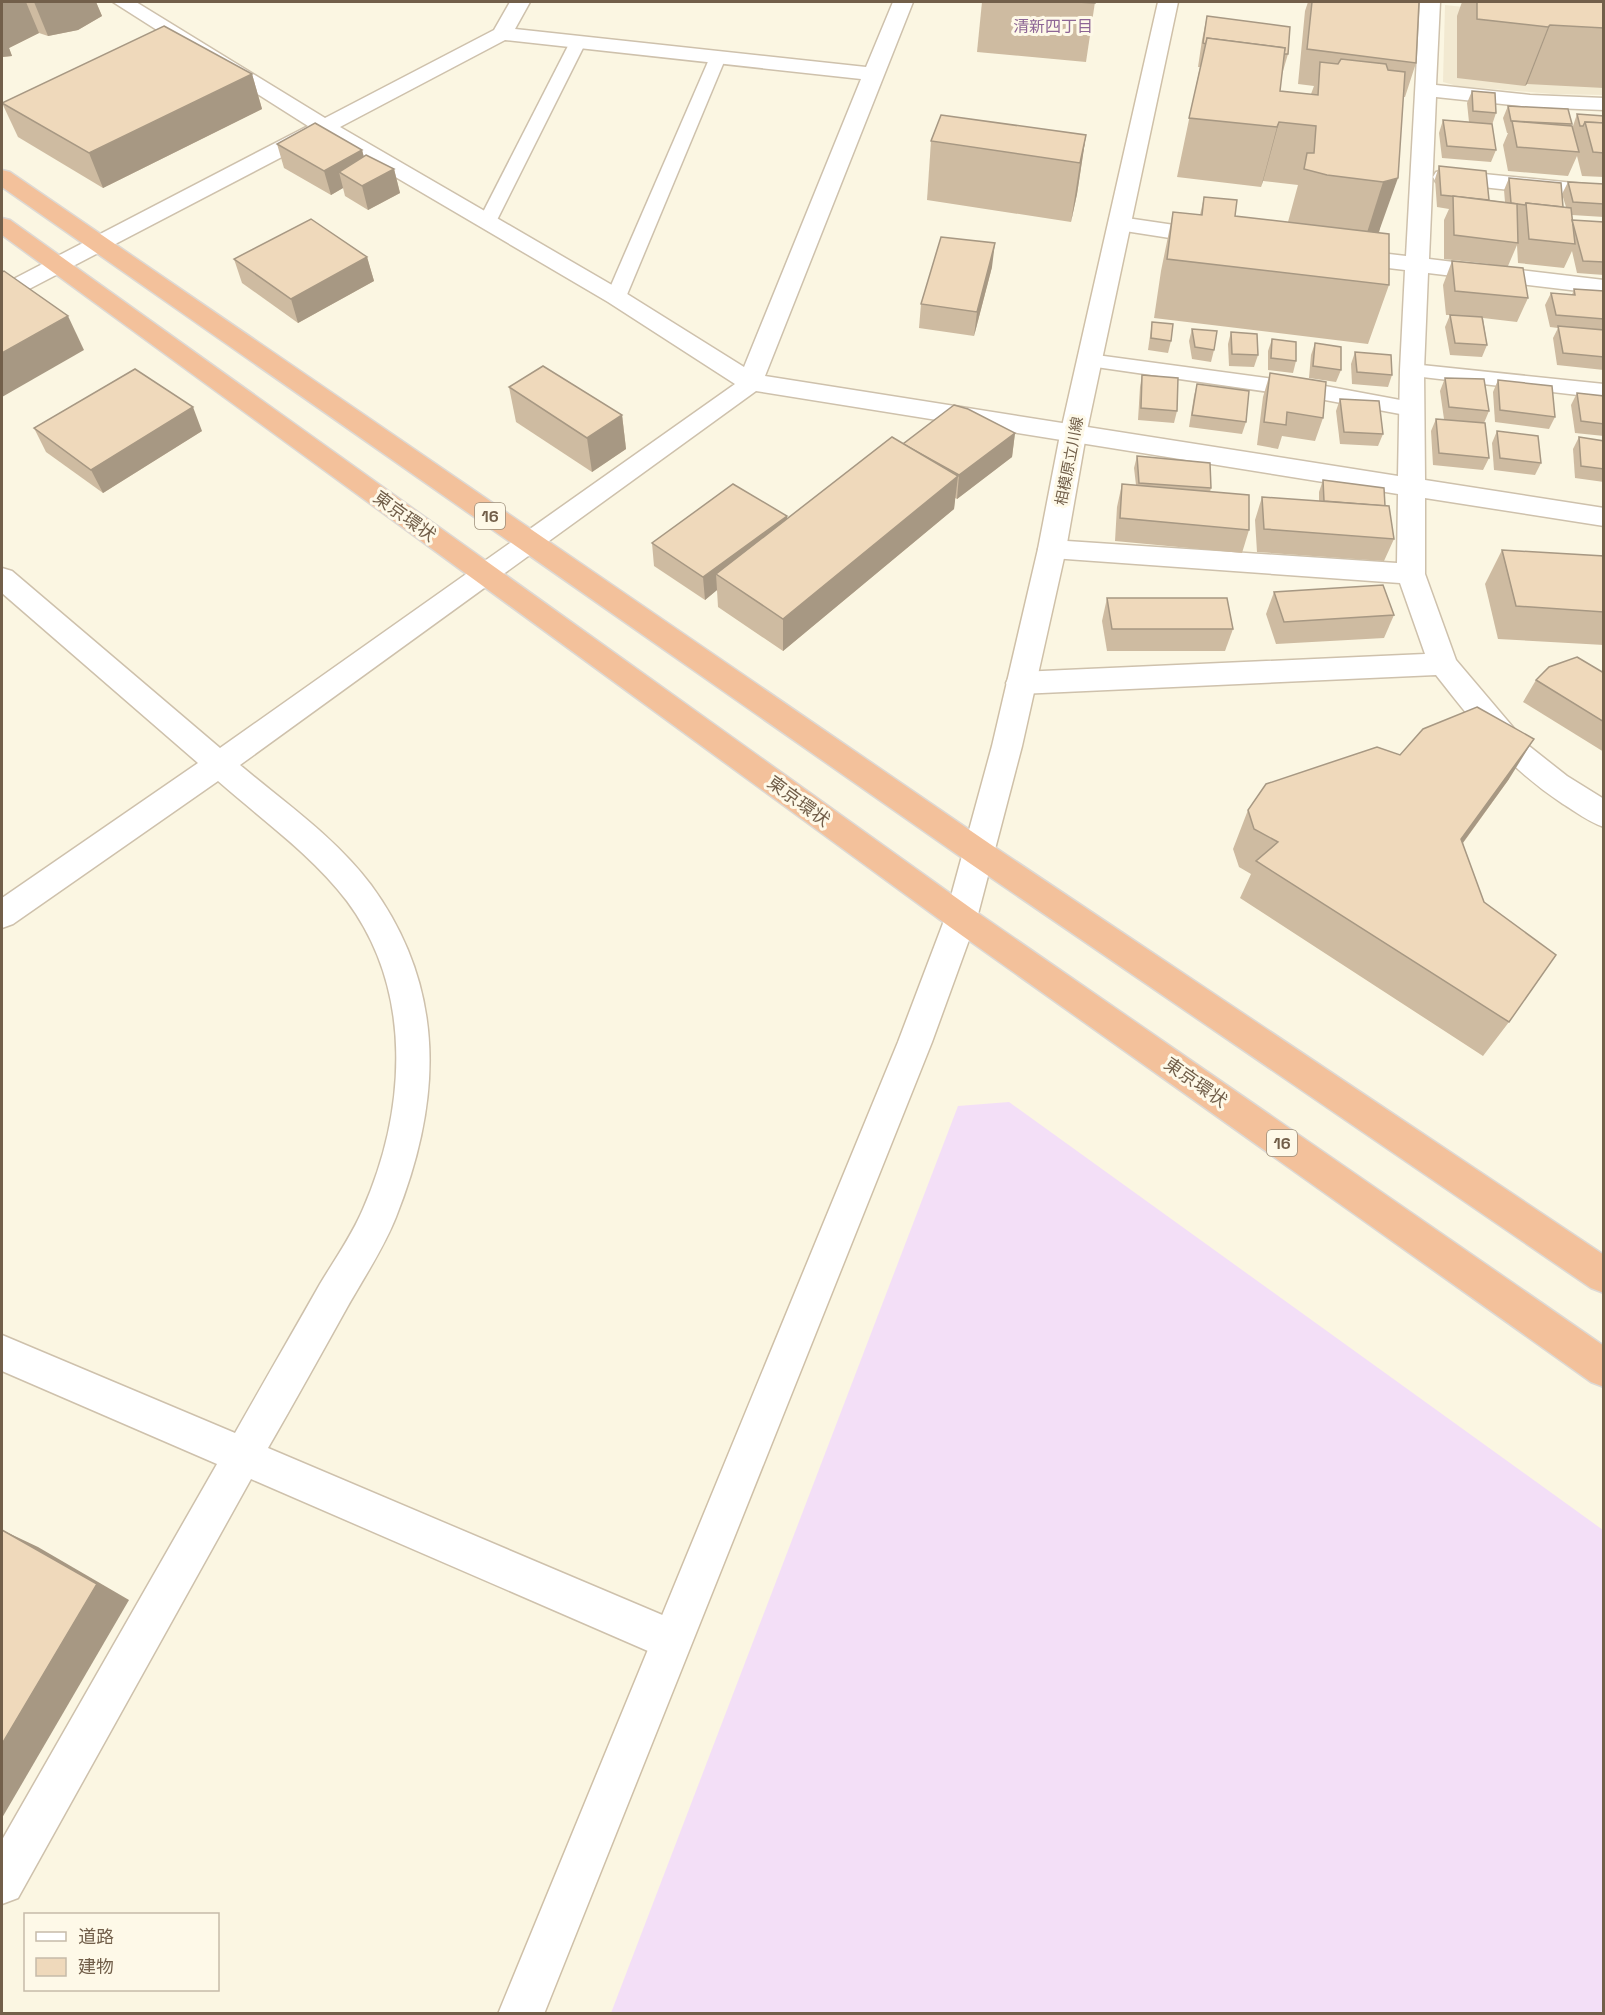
<svg xmlns="http://www.w3.org/2000/svg" width="1605" height="2015" viewBox="0 0 1605 2015" font-family="'Space Grotesk','Noto Sans JP',sans-serif">
	<rect width="100%" height="100%" fill="#fbf6e2"/>
	<polygon fill="#f2e9d1" points="1445,5 1603,22 1603,95 1553,94 1457,86 1443,82"/>
	<polygon fill="#f3dff7" points="1009,1102 1603,1530 1603,2013 611,2013 958,1106"/>
	<g fill="none" stroke-linecap="round" stroke-linejoin="round">
		<defs>
			<g id="lane">
				<polygon points="578,37 586,42 496,222 487,228 480,226 478,222 570,42"/>
				<polygon points="718,52 726,57 626,297 623,301 609,301 606,297 710,57"/>
				<polygon points="1089,354 1325,386 1411,402 1418,404 1421,409 1418,414 1411,416 1325,400 1082,365 1079,360 1082,355"/>
				<polygon points="1412,364 1604,384 1604,398 1405,375 1402,370 1405,365"/>
			</g>
			<g id="street">
				<path d="M113,2H136L325,118L494,30L510,2H530L515,29L866,67L893,2H913L765,376L1398,476L1400,370L1405,270L1346,263L1338,261L1334,256L1338,251L1346,249L1406,256L1420,2H1440L1436,85L1530,95L1604,98V110L1530,107L1436,97L1429,259L1604,280V294L1428,273L1424,370L1425,480L1604,508V526L1425,498V574L1456,660L1529,746L1567,776L1604,799V827C1589,822 1576,812 1563,804C1507,767 1476,726 1436,675L1020,694L1010,691L1006,683L1010,675L1020,672L1425,654L1400,583L1052,558L1042,556L1038,549L1042,542L1052,540L1397,563L1398,494L756,391L240,765C284,802 336,838 371,885C447,989 442,1101 396,1217C383,1250 361,1282 344,1313C319,1358 294,1403 268,1448L686,1625L692,1640L686,1655L671,1661L251,1479L18,1898L2,1904V1840L217,1464L2,1371V1335L235,1433C263,1383 292,1334 320,1284C335,1259 352,1235 363,1209C406,1111 414,991 347,901C312,855 261,819 218,781L13,924L2,928V898L198,763L2,593V568L12,571L220,748L735,384L608,302L324,135L10,299L2,301V285L308,126ZM505,40L861,79L744,367L624,292L340,127Z"/>
				<polygon points="1444,170 1604,186 1604,200 1436,182 1433,177 1436,172"/>
				<polygon points="1120,217 1215,231 1223,233 1226,238 1223,243 1215,245 1112,229 1109,224 1112,219"/>
			</g>
			<polygon id="secondary" points="1158,2 1178,2 1086,435 1066,549 1022,746 977,918 932,1042 544,2014 498,2014 898,1042 945,918 992,746 1038,549 1060,435"/>
			<g id="highway">
				<polygon points="2,170 10,172 990,844 1604,1255 1604,1293 1591,1288 968,862 2,187"/>
				<polygon points="2,218 10,220 972,909 1604,1346 1604,1387 1591,1382 950,927 2,235"/>
			</g>
		</defs>
		<use href="#lane" stroke="#cec1ac" stroke-width="3"/>
		<use href="#street" stroke="#cec1ac" stroke-width="3"/>
		<use href="#secondary" stroke="#cfc0a8" stroke-width="3"/>
		<use href="#highway" stroke="#ddd9d4" stroke-width="3"/>
		<use href="#lane" fill="#fff" fill-rule="evenodd"/>
		<use href="#street" fill="#fff" fill-rule="evenodd"/>
		<use href="#secondary" fill="#fff" fill-rule="evenodd"/>
		<use href="#highway" fill="#f3c19b" fill-rule="evenodd"/>
	</g>
	<g fill="#cebba1">
		<polygon points="2,2 96,2 102,16 78,30 48,36 39,33 9,48 12,56 2,57"/>
		<polygon points="982,2 1095,2 1086,62 977,52"/>
		<polygon points="1308,2 1419,2 1416,63 1405,97 1403,97 1379,233 1389,285 1368,344 1154,318 1161,271 1173,212 1200,215 1204,197 1235,216 1288,222 1298,185 1263,181 1261,187 1177,177 1200,67 1198,67 1202,40 1207,16 1288,54 1281,78 1280,91 1311,94 1314,86 1298,84 1305,11"/>
		<polygon points="1462,2 1604,2 1604,88 1527,84 1525,86 1457,78 1457,16"/>
		<polygon points="252,74 262,109 103,188 18,137 2,103"/>
		<polygon points="1472,91 1496,113 1492,125 1496,150 1491,162 1442,158 1439,133 1443,120 1469,122 1467,103"/>
		<polygon points="1508,106 1572,124 1571,125 1573,126 1577,114 1604,116 1604,177 1582,176 1577,156 1568,176 1508,171 1503,145 1508,133 1507,133 1503,118"/>
		<polygon points="1086,135 1077,194 1071,222 927,200 931,141"/>
		<polygon points="277,144 362,150 364,157 394,169 400,193 368,210 345,196 343,188 331,195 284,168"/>
		<polygon points="1439,166 1489,200 1505,202 1504,190 1509,178 1563,207 1566,207 1562,194 1568,182 1604,184 1604,217 1572,215 1573,220 1604,222 1604,275 1577,273 1572,251 1564,268 1518,263 1517,245 1508,266 1528,298 1517,322 1483,318 1487,345 1482,357 1450,355 1445,327 1450,315 1446,315 1443,285 1452,261 1498,265 1444,259 1444,220 1449,209 1437,207 1435,179"/>
		<polygon points="367,257 374,281 298,323 242,283 234,259"/>
		<polygon points="992,267 974,336 919,328 921,304"/>
		<polygon points="1574,289 1604,291 1604,370 1557,365 1553,338 1558,328 1550,327 1545,305 1551,293 1572,295"/>
		<polygon points="1152,322 1171,341 1168,353 1148,350"/>
		<polygon points="1192,329 1214,350 1211,362 1192,359 1189,341"/>
		<polygon points="1231,332 1258,355 1254,367 1229,366 1228,344"/>
		<polygon points="1272,339 1296,361 1293,373 1268,370 1268,351"/>
		<polygon points="1315,343 1341,370 1336,382 1309,378 1311,355"/>
		<polygon points="1355,352 1392,375 1388,387 1352,384 1351,364"/>
		<polygon points="1270,373 1323,418 1315,441 1282,436 1278,449 1257,445 1263,397"/>
		<polygon points="1142,375 1177,411 1174,423 1138,420 1140,387"/>
		<polygon points="1445,378 1489,411 1484,423 1446,420 1489,458 1483,470 1433,465 1431,431 1436,419 1444,419 1440,391"/>
		<polygon points="1498,380 1555,417 1549,429 1495,422 1493,392"/>
		<polygon points="1197,384 1246,422 1242,434 1189,427 1194,396"/>
		<polygon points="509,387 622,415 626,449 592,472 516,422"/>
		<polygon points="1577,393 1604,396 1604,436 1575,433 1571,405"/>
		<polygon points="1340,399 1383,434 1378,446 1340,444 1336,411"/>
		<polygon points="34,428 202,431 103,493 46,452"/>
		<polygon points="1497,431 1541,463 1535,475 1494,470 1492,443"/>
		<polygon points="1015,433 1012,457 957,499 955,498 954,509 783,651 718,607 717,590 705,600 654,566 652,543 787,519 903,444"/>
		<polygon points="1579,437 1604,441 1604,482 1575,478 1573,449"/>
		<polygon points="1137,456 1211,488 1210,492 1249,530 1242,553 1115,541 1117,507 1122,484 1136,485 1134,468"/>
		<polygon points="1323,480 1385,506 1394,539 1384,561 1257,552 1255,520 1262,497 1319,501 1319,492"/>
		<polygon points="1502,550 1604,556 1604,645 1498,639 1485,584"/>
		<polygon points="1274,592 1394,615 1384,638 1276,644 1266,614"/>
		<polygon points="1107,598 1233,629 1225,651 1107,651 1102,621"/>
		<polygon points="1604,673 1604,752 1523,702 1536,680"/>
		<polygon points="1400,755 1509,779 1463,843 1509,1022 1483,1056 1240,898 1251,874 1239,867 1233,849 1248,810"/>
	</g>
	<g fill="#a79883">
		<polygon points="2,2 26,2 39,33 9,48 12,56 2,57"/>
		<polygon points="34,2 96,2 102,16 78,30 48,36"/>
		<polygon points="1550,25 1527,84 1525,86 1548,27"/>
		<polygon points="252,74 262,109 103,188 89,153"/>
		<polygon points="1279,122 1263,181 1261,187 1277,127"/>
		<polygon points="1086,135 1077,194 1071,222 1080,163"/>
		<polygon points="362,150 368,174 339,172 343,188 331,195 324,171"/>
		<polygon points="394,169 400,193 368,210 362,186"/>
		<polygon points="1398,178 1377,237 1364,242 1383,182"/>
		<polygon points="995,243 992,267 974,336 977,312"/>
		<polygon points="367,257 374,281 298,323 291,299"/>
		<polygon points="68,316 84,350 2,397 2,353"/>
		<polygon points="193,407 202,431 103,493 91,470"/>
		<polygon points="622,415 626,449 592,472 587,438"/>
		<polygon points="1015,433 1012,457 957,499 959,475"/>
		<polygon points="958,476 954,509 783,651 783,619"/>
		<polygon points="787,516 787,539 716,574 717,590 705,600 703,577"/>
		<polygon points="1534,739 1509,779 1438,877 1461,839"/>
		<polygon points="2,1530 38,1547 129,1600 2,1818"/>
	</g>
	<g fill="#efd9bb" stroke="#a79883" stroke-width="1.5">
		<polygon points="1077,2 1095,2 1095,3"/>
		<polygon points="1312,2 1419,2 1416,63 1307,49"/>
		<polygon points="1477,2 1604,2 1604,28 1550,25 1548,27 1477,19"/>
		<polygon points="1207,16 1290,27 1288,54 1284,54 1285,48 1207,38 1206,44 1203,43"/>
		<polygon points="164,26 252,74 89,153 2,103"/>
		<polygon points="1207,38 1285,48 1280,91 1318,95 1320,62 1338,64 1341,59 1386,64 1388,70 1405,72 1398,178 1383,182 1327,175 1304,169 1307,153 1314,153 1316,126 1279,122 1277,127 1189,118"/>
		<polygon points="1472,91 1495,93 1496,113 1473,111"/>
		<polygon points="1508,106 1568,109 1572,124 1511,121"/>
		<polygon points="1577,114 1604,116 1604,123 1585,122 1583,126 1580,126"/>
		<polygon points="941,115 1086,135 1080,163 931,141"/>
		<polygon points="1443,120 1492,124 1496,150 1447,146"/>
		<polygon points="1512,121 1572,126 1579,152 1517,147"/>
		<polygon points="1585,122 1604,123 1604,153 1593,152"/>
		<polygon points="315,123 362,150 324,171 277,144"/>
		<polygon points="366,155 394,169 362,186 339,172"/>
		<polygon points="1439,166 1486,171 1489,200 1441,195"/>
		<polygon points="1509,178 1561,183 1563,207 1526,203 1525,205 1511,203"/>
		<polygon points="1568,182 1604,184 1604,204 1573,202"/>
		<polygon points="1453,196 1517,204 1518,243 1454,235"/>
		<polygon points="1204,197 1237,200 1235,216 1389,234 1389,285 1167,259 1173,212 1202,215"/>
		<polygon points="1526,203 1571,208 1575,244 1529,239"/>
		<polygon points="311,219 367,257 291,299 234,259"/>
		<polygon points="1572,220 1604,222 1604,262 1583,261"/>
		<polygon points="941,237 995,243 977,312 921,304"/>
		<polygon points="1452,261 1523,268 1528,298 1455,291"/>
		<polygon points="4,271 68,316 2,353 2,272"/>
		<polygon points="1574,289 1604,291 1604,319 1556,315 1551,293 1575,295"/>
		<polygon points="1450,315 1482,317 1487,345 1455,343"/>
		<polygon points="1152,322 1173,324 1171,341 1151,338"/>
		<polygon points="1558,326 1604,330 1604,357 1563,353"/>
		<polygon points="1192,329 1217,331 1214,350 1195,347"/>
		<polygon points="1231,332 1257,334 1258,355 1232,354"/>
		<polygon points="1272,339 1296,342 1296,361 1271,358"/>
		<polygon points="1315,343 1341,347 1341,370 1313,366"/>
		<polygon points="1355,352 1391,355 1392,375 1357,372"/>
		<polygon points="543,366 622,415 587,438 509,387"/>
		<polygon points="135,369 193,407 91,470 34,428"/>
		<polygon points="1270,373 1326,382 1323,418 1287,412 1286,425 1264,422"/>
		<polygon points="1142,375 1178,378 1177,411 1141,408"/>
		<polygon points="1445,378 1484,379 1489,411 1449,407"/>
		<polygon points="1498,380 1552,386 1555,417 1500,410"/>
		<polygon points="1197,384 1249,391 1246,422 1192,415"/>
		<polygon points="1577,393 1604,396 1604,424 1581,421"/>
		<polygon points="1340,399 1379,401 1383,434 1344,432"/>
		<polygon points="954,405 968,409 1015,433 959,475 903,444"/>
		<polygon points="1436,419 1485,423 1489,458 1439,453"/>
		<polygon points="1497,431 1538,436 1541,463 1500,458"/>
		<polygon points="892,437 958,476 783,619 716,574"/>
		<polygon points="1579,437 1604,441 1604,469 1581,466"/>
		<polygon points="1137,456 1210,463 1211,488 1139,483"/>
		<polygon points="1323,480 1384,488 1385,506 1324,501"/>
		<polygon points="733,484 787,516 703,577 652,543"/>
		<polygon points="1122,484 1249,495 1249,530 1120,518"/>
		<polygon points="1262,497 1389,506 1394,539 1264,529"/>
		<polygon points="1502,550 1604,556 1604,612 1516,606"/>
		<polygon points="1383,585 1394,615 1284,622 1274,592"/>
		<polygon points="1107,598 1227,598 1233,629 1112,629"/>
		<polygon points="1577,657 1604,673 1604,722 1536,680 1549,667"/>
		<polygon points="1477,707 1534,739 1461,839 1484,902 1556,955 1509,1022 1256,861 1278,842 1254,829 1248,810 1266,784 1377,747 1400,755 1423,729"/>
		<polygon points="2,1530 97,1584 2,1744"/>
	</g>
	<g text-anchor="middle" dominant-baseline="central" stroke-width="6" stroke-linejoin="round" paint-order="stroke">
		<g font-size="15" fill="#725f4a" stroke="#fef9e8">
			<text transform="translate(1069 461) rotate(-79)">相模原立川線</text>
		</g>
		<g font-size="16" fill="#8d6595" stroke="#fef9e8">
			<text x="1053" y="26">清新四丁目</text>
		</g>
		<g fill="#fef9e8" stroke="#9c8d79" stroke-width="1.5">
			<rect x="475" y="503" width="30" height="26" rx="4.5"/>
			<rect x="1267" y="1130" width="30" height="26" rx="4.5"/>
		</g>
		<g font-size="16" font-weight="bold" fill="#725f4a">
			<text x="490" y="516">16</text>
			<text x="1282" y="1143">16</text>
		</g>
		<g font-size="18" fill="#725f4a" stroke="#fef9e8">
			<text transform="translate(405 516) rotate(36)">東京環状</text>
			<text transform="translate(799 801) rotate(36)">東京環状</text>
			<text transform="translate(1196 1082) rotate(35)">東京環状</text>
		</g>
	</g>
	<rect width="1605" height="2015" fill="none" stroke="#725f4a" stroke-width="6"/>
	<rect x="24" y="1913" width="195" height="78" fill="#fef9e8" stroke="#c6bba9" stroke-width="1.5"/>
	<rect x="36" y="1932" width="30" height="9" fill="#ffffff" stroke="#c6bba9" stroke-width="1.5"/>
	<text x="78" y="1943" font-size="18" fill="#725f4a">道路</text>
	<rect x="36" y="1958" width="30" height="18" fill="#efd9bb" stroke="#c6bba9" stroke-width="1.5"/>
	<text x="78" y="1973" font-size="18" fill="#725f4a">建物</text>
</svg>
